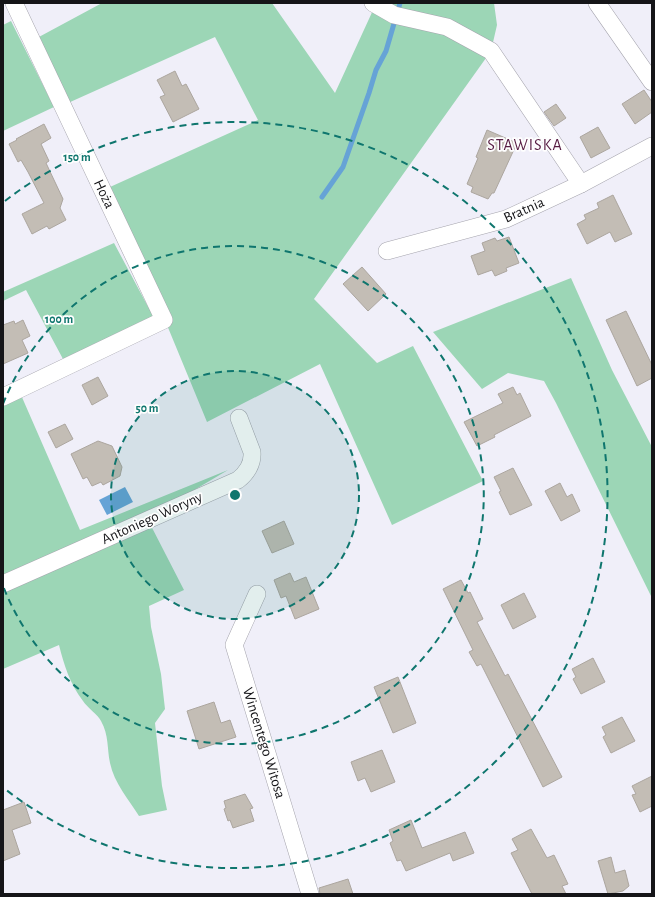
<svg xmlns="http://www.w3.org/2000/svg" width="655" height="897" viewBox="0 0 655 897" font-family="'Alegreya Sans',sans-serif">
	<rect width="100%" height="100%" fill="#f0eff9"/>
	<g fill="#9cd6b6">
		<polygon points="102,3 272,3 335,93 374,8 373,3 494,3 497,25 491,51 314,299 377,363 413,346 483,481 392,525 320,364 207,422 110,187 258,120 215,37 68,103 37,38"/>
		<polygon points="11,21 54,107 3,131 3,25"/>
		<polygon points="114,243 153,316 63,359 26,290 3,301 3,292"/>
		<polygon points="571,278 612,370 652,447 652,598 556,403 544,381 508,373 482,389 433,332"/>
		<path d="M21,395L80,530L228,470L147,518L184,590L149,606L151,627L161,674L165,709L155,723L162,786L167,810L139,816C129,800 114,783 110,763C107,749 109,735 101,721C99,716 87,707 83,701C70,684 64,665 59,645L3,669V403Z"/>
	</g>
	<polygon fill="#66a3d6" points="125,487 133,502 107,515 99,500"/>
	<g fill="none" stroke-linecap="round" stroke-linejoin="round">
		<polyline stroke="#66a3d6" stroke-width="5" points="322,197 343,167 369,93 376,70 386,51 400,3"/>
	</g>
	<g fill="#c3bdb5" stroke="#aca69f">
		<polygon points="175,71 182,86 186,84 199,109 173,122 160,97 165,95 157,80"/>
		<polygon points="644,90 652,102 652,112 635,124 622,104"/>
		<polygon points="556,104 566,118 554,126 544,112"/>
		<polygon points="44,124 51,138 41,144 49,161 46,163 63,199 60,208 66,220 49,229 47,226 32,234 22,214 44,203 28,172 21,160 18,162 9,144 17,140 16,139"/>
		<polygon points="598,127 610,148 591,158 580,137"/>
		<polygon points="487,130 517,143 494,193 492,193 488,199 471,192 473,187 467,184 478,158 476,157"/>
		<polygon points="613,195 632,234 615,242 610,232 587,244 577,224 586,219 584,215 599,208 597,203"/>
		<polygon points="509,237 519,263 506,268 507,271 495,276 492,270 478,275 471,256 485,251 482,243 495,238 497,241"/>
		<polygon points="362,267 386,294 368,311 343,284"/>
		<polygon points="626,311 652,365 652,378 637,386 606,320"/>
		<polygon points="23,320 30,336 22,340 28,353 3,364 3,325 14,321 15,324"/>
		<polygon points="98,377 108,396 92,405 82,385"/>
		<polygon points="513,387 517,395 520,393 531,416 494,435 495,437 477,446 464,422 503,403 498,394"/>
		<polygon points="65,424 73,439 56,448 48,432"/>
		<polygon points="98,441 112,446 122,467 120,476 103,485 101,482 92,486 87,477 83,479 71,454"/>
		<polygon points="513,468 532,505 510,515 499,492 501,491 494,477"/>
		<polygon points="560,483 567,497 572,494 580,511 561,521 545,491"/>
		<polygon points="284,521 294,544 272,553 262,531"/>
		<polygon points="290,573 294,582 306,577 319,609 295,619 286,596 281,598 274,580"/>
		<polygon points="461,580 468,593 470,592 483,619 477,622 505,676 508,674 562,777 543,787 481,664 477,666 469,652 473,650 443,589"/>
		<polygon points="524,593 536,617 513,629 501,605"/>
		<polygon points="593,658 605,682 581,694 573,679 576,677 572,669"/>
		<polygon points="398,677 416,723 393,733 374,687"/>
		<polygon points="214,702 221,723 230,720 236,737 199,749 187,711"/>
		<polygon points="622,717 635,741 611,753 603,737 606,735 602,727"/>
		<polygon points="382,750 395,782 371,792 365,778 358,781 351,762"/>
		<polygon points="652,776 652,806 640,812 632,795 636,794 632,786"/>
		<polygon points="245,794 253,808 250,809 254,821 233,828 230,820 228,821 224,809 226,808 224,801"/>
		<polygon points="24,802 31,823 12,830 20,854 3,861 3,810"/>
		<polygon points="411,820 422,848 465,832 474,853 453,861 450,853 406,871 401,860 397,861 390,843 393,841 389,830"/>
		<polygon points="531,829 547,858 554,855 568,884 562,886 566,894 532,894 511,853 518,850 512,839"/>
		<polygon points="611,857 615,873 625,870 629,886 623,891 608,894 598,861"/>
		<polygon points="348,879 353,894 320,894 319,888"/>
	</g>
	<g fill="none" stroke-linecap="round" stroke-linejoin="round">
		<defs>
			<g id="street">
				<polyline points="373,3 394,15 447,27 491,51 581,184"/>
				<polyline points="597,3 652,82"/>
				<polyline points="387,251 506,219 581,184 652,146"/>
				<polyline points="3,397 164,320 14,3"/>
				<path d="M3,584L238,480C247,473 253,463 252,452L239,418"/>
				<polyline points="257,594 234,645 310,894"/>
			</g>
		</defs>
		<use href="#street" stroke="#a6a5ae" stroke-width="18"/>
		<use href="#street" stroke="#fff" stroke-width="17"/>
	</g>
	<circle cx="235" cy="495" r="124" fill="#0f766e" fill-opacity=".12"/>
	<g fill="none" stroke="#0f766e" stroke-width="2" stroke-dasharray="7 5">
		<circle cx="235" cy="495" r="124"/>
		<path d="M3 404A249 249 0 1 1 3 586"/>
		<path d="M5 201A373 373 0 1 1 5 789"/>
	</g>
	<g text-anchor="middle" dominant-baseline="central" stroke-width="3.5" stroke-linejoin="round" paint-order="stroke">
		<g font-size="15" fill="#151518" stroke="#fefefe">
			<text transform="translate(104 194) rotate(65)">Hoża</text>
			<text transform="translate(524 210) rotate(-24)">Bratnia</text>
			<text transform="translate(152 518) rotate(-24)">Antoniego Woryny</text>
			<text transform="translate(264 743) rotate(73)">Wincentego Witosa</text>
		</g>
		<g font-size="16" letter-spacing="1" fill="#561b42" stroke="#fefefe">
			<text x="525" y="145">STAWISKA</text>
		</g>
	</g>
	<circle cx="235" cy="495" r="6" fill="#0f766e" stroke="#fefefe" stroke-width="2"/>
	<g font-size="12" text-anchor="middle" font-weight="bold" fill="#0f766e" stroke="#fefefe" stroke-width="3.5" stroke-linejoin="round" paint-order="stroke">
		<text x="77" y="161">150 m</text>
		<text x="59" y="323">100 m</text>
		<text x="147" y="412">50 m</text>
	</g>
	<rect width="655" height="897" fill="none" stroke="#151518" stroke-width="8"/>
</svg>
